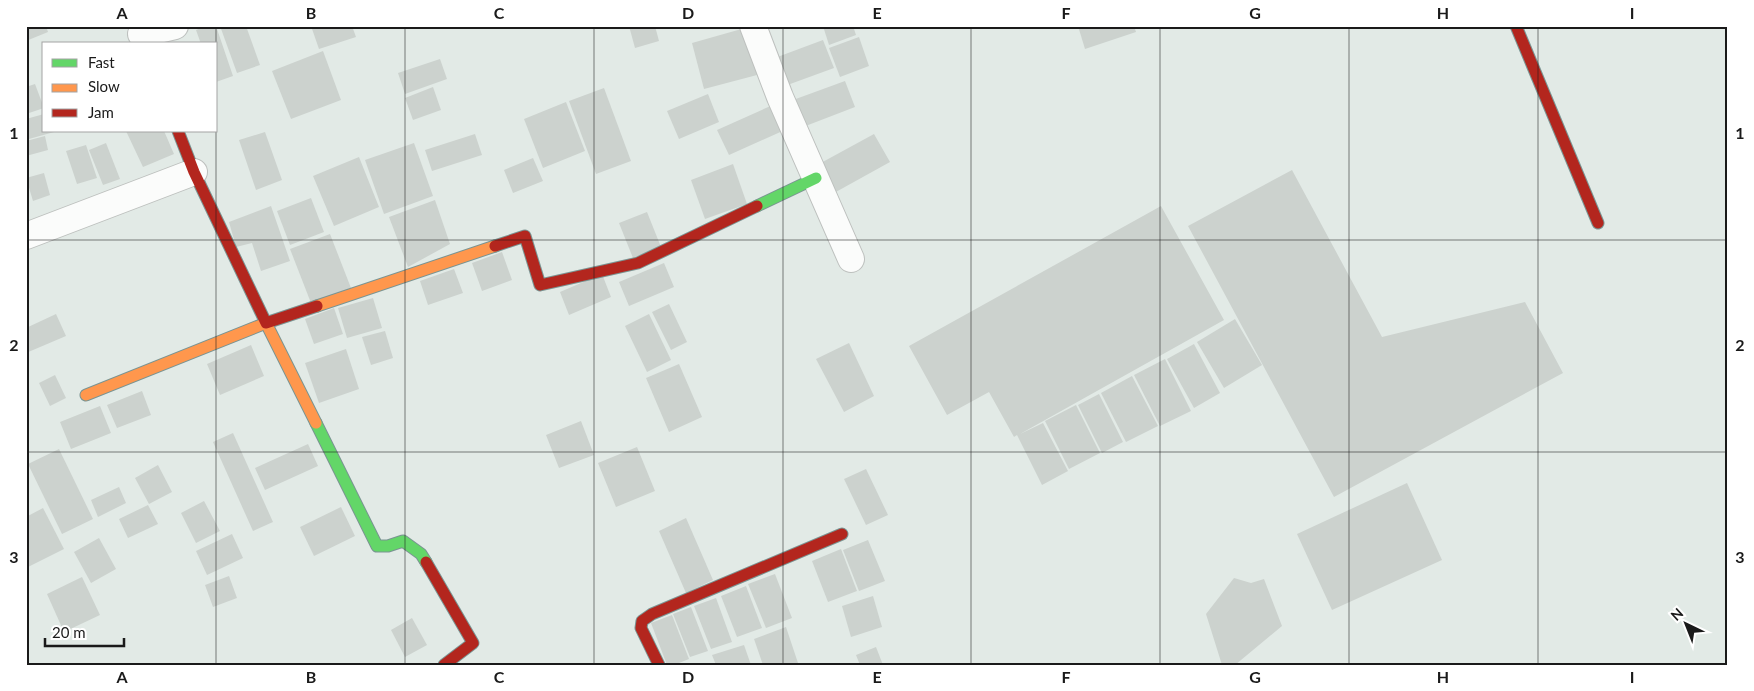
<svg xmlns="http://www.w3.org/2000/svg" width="1754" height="691" viewBox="0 0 1754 691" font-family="Lato,sans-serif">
	<rect width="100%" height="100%" fill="#e2eae6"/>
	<g fill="#ccd2ce">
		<polygon points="26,26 46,26 48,32 26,41"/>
		<polygon points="206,26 216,26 233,76 216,82 216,44 201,44 196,30"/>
		<polygon points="220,26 246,26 260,65 237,73"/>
		<polygon points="311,26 352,26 356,37 319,49"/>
		<polygon points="629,26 655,26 659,41 635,48"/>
		<polygon points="823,26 853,26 856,35 829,45"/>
		<polygon points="1078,26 1134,26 1136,32 1085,49"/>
		<polygon points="745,28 757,75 704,89 692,43"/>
		<polygon points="859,37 869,66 840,77 829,48"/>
		<polygon points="823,40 834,68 782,87 772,59"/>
		<polygon points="323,51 341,100 291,119 272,71"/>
		<polygon points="440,59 447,79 405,94 398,73"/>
		<polygon points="845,81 855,107 803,127 793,100"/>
		<polygon points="35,84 44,108 26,114 26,87"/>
		<polygon points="433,87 441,110 413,120 405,98"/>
		<polygon points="604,88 631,161 596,174 569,101"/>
		<polygon points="708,94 719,122 679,139 667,111"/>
		<polygon points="566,102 585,151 543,168 524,119"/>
		<polygon points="775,104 787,129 729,155 717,130"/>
		<polygon points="44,114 44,131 54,132 29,139 26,119"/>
		<polygon points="126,131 164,131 174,154 143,167"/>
		<polygon points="265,132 282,180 256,190 239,140"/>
		<polygon points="475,134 482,155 432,171 425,150"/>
		<polygon points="874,134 890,162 834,193 819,164"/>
		<polygon points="45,136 48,150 26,156 26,141"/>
		<polygon points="106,143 120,179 103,185 89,150"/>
		<polygon points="414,143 433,196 384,214 365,160"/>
		<polygon points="86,145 97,178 77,184 66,151"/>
		<polygon points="359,157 379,207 334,226 313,176"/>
		<polygon points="533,158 543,181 513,193 504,170"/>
		<polygon points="733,164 747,204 705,219 691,180"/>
		<polygon points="1292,170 1382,337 1525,302 1563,373 1334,497 1188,226"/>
		<polygon points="44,173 50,195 33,201 26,178"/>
		<polygon points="311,198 324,232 290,245 277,211"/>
		<polygon points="435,200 450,244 408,267 389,217"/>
		<polygon points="271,206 290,261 261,271 252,243 236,247 229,222"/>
		<polygon points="1161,206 1224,320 1020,434 1043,423 1068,471 1042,485 1017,435 1014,437 989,392 947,415 909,346"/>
		<polygon points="647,212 661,247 633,258 619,223"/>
		<polygon points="330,234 351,288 311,303 290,249"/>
		<polygon points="502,252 512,280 482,291 472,263"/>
		<polygon points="664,263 674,287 629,306 619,282"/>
		<polygon points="454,269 463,293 428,305 420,281"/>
		<polygon points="602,274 611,297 569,315 560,292"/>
		<polygon points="373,298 382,328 347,338 338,308"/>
		<polygon points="669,304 687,342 671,350 652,312"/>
		<polygon points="334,308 343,334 314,344 305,319"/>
		<polygon points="56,314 66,336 26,353 26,328"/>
		<polygon points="649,314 671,360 647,372 625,326"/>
		<polygon points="1235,319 1262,365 1224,388 1197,342"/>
		<polygon points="385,331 393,358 371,365 362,337"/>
		<polygon points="849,343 874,396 844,412 816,359"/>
		<polygon points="1194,344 1220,393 1194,408 1167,359"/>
		<polygon points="251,345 264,376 220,395 207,364"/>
		<polygon points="346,349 359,389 319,403 305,363"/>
		<polygon points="1165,359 1191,411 1160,426 1134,375"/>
		<polygon points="679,364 702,417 669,432 646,378"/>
		<polygon points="55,375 66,398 50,406 39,383"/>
		<polygon points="1132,376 1158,426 1126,442 1101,393"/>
		<polygon points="142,391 151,415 117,428 107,405"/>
		<polygon points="1099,394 1123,442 1102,453 1078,405"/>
		<polygon points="1076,405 1100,453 1069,469 1045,421"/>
		<polygon points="100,406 111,433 71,449 60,422"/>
		<polygon points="581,421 594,455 559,468 546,435"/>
		<polygon points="233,433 273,522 253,531 213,442"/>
		<polygon points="308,444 318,466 265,490 255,468"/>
		<polygon points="637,447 655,491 616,507 598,463"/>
		<polygon points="59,449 93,519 62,534 28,464"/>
		<polygon points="158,465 172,492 149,504 135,478"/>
		<polygon points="866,469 888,515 866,525 844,479"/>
		<polygon points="1407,483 1442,560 1332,610 1297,534"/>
		<polygon points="119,487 126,503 98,517 91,500"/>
		<polygon points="204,501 220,531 196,543 181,513"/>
		<polygon points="148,505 158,524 128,538 119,519"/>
		<polygon points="341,507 355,536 314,556 300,527"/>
		<polygon points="43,508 64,549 26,568 26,517"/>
		<polygon points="686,518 713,580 686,593 659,531"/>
		<polygon points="232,534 243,558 207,575 196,551"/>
		<polygon points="99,538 116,569 91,583 74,552"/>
		<polygon points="868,540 885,581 859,591 843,550"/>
		<polygon points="841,549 857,591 828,602 812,561"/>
		<polygon points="775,574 792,618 766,628 748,584"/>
		<polygon points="229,576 237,598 213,607 205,585"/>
		<polygon points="82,577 100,615 64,632 47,594"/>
		<polygon points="1234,578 1251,583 1264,579 1282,626 1235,665 1222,665 1206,614"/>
		<polygon points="746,586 762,628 737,637 721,596"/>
		<polygon points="873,596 882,627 851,637 842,606"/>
		<polygon points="716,598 732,642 711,649 694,606"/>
		<polygon points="691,607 708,651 690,657 673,614"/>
		<polygon points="672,615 689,659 674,665 667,665 651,623"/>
		<polygon points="412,618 427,645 405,657 391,630"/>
		<polygon points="786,627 798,663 763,665 754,639"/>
		<polygon points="744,645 751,665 716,665 712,655"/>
		<polygon points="876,647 883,665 860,665 856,655"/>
	</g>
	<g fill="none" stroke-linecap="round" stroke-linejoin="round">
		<defs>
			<g id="street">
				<polyline points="753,26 780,97 851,259"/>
				<polyline points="141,34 175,26"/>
				<polyline points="26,236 194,172"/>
			</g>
			<g id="fast">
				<polyline points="757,206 816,178"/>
				<polyline points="316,423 377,546 388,546 403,541 421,554 426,562"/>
			</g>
			<g id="slow">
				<polyline points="317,306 495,246"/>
				<polyline points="86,395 266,323 316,423"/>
			</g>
			<g id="jam">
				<polyline points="1516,26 1598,223"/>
				<polyline points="178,131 194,172 266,323 317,306"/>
				<polyline points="495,246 525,236 540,285 638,263 757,206"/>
				<polyline points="426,562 473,643 444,665"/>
				<polyline points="659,665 641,628 642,621 652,614 842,534"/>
			</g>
		</defs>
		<use href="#street" stroke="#bdc0be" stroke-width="28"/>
		<use href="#fast" stroke="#7a9492" stroke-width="13"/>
		<use href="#slow" stroke="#7a9492" stroke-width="13"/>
		<use href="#jam" stroke="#7a9492" stroke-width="13"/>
		<use href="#street" stroke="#fbfcfb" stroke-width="26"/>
		<use href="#fast" stroke="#63d668" stroke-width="11"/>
		<use href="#slow" stroke="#ff974d" stroke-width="11"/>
		<use href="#jam" stroke="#b3261e" stroke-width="11"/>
	</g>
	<path fill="none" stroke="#1a1a1a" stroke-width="1" stroke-opacity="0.55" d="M216,26V665M405,26V665M594,26V665M783,26V665M971,26V665M1160,26V665M1349,26V665M1538,26V665M26,240H1728M26,452H1728"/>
	<rect width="1754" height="691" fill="none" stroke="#ffffff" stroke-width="55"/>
	<rect x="42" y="42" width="175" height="90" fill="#ffffff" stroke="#a3a3a3"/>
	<rect x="52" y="59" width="25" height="8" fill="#63d668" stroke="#a3a3a3"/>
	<text x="88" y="68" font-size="15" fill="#1a1a1a">Fast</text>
	<rect x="52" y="84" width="25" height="8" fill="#ff974d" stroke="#a3a3a3"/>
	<text x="88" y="92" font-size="15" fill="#1a1a1a">Slow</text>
	<rect x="52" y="109" width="25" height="8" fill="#b3261e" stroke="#a3a3a3"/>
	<text x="88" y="118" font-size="15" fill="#1a1a1a">Jam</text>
	<g transform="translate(1686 624) rotate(317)" stroke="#ffffff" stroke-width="4" paint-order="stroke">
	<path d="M0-4L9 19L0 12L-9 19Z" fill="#1a1a1a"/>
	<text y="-8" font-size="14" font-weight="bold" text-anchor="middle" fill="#1a1a1a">N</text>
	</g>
	<path d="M45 638v8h79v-8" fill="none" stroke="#1a1a1a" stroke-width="2.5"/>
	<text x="52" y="638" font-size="15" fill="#1a1a1a" stroke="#ffffff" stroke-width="4" paint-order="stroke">20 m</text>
	<rect x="28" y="28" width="1698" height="636" fill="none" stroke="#1a1a1a" stroke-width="2"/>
	<g font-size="16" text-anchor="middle" font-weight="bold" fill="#1a1a1a">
		<text x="122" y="19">A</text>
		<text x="311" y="19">B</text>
		<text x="499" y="19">C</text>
		<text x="688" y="19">D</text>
		<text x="877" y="19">E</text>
		<text x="1066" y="19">F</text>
		<text x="1255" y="19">G</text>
		<text x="1443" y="19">H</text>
		<text x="1632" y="19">I</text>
		<text x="14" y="139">1</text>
		<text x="1740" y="139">1</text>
		<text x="14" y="351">2</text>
		<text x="1740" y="351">2</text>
		<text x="14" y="563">3</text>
		<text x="1740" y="563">3</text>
		<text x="122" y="683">A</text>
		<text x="311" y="683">B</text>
		<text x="499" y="683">C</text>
		<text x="688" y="683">D</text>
		<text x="877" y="683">E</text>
		<text x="1066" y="683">F</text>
		<text x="1255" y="683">G</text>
		<text x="1443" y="683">H</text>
		<text x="1632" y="683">I</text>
	</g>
</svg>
